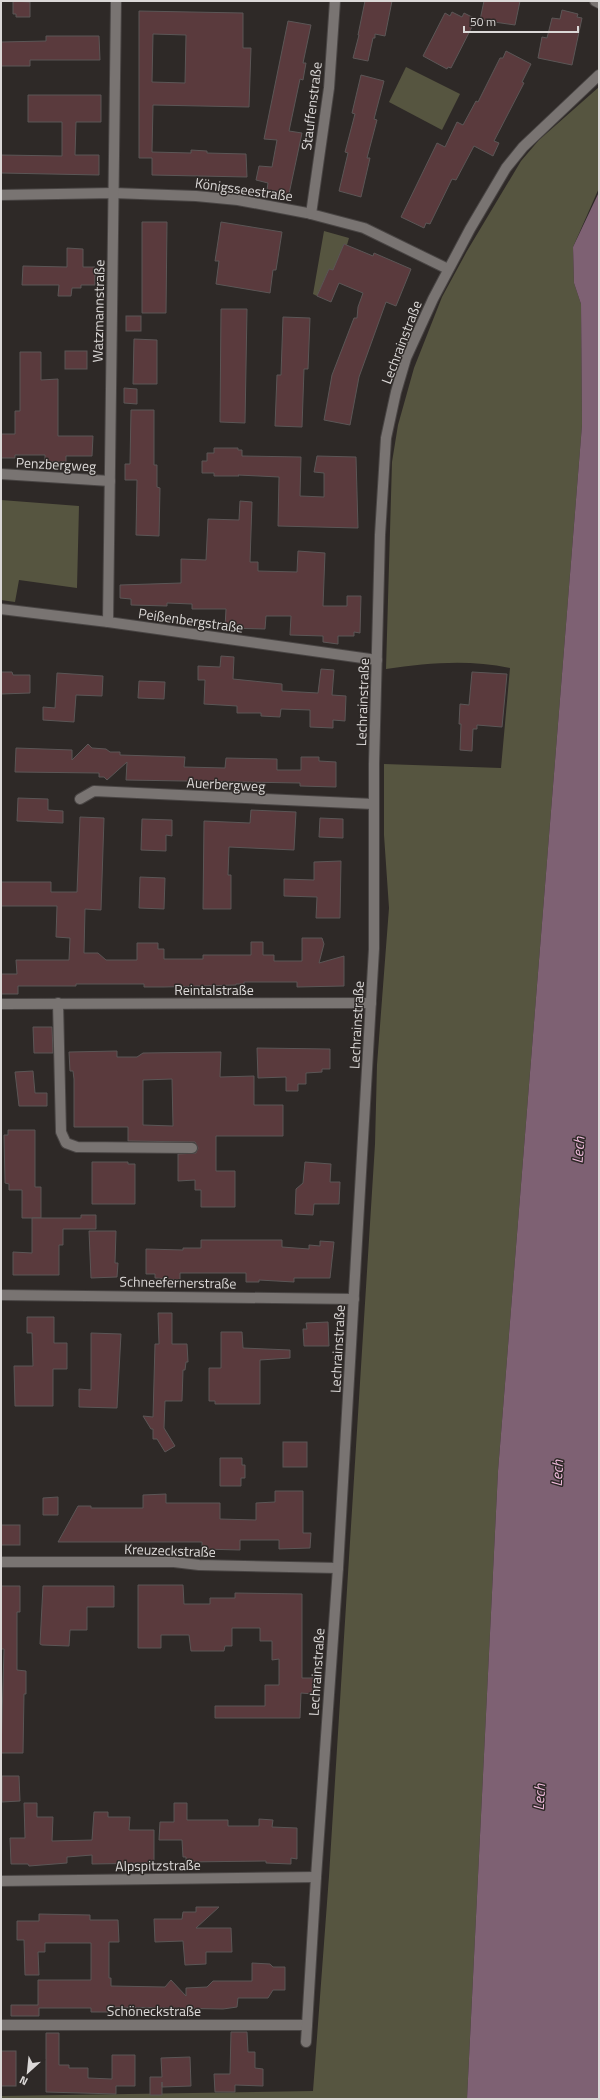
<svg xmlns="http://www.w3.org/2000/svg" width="600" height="2100" viewBox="0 0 600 2100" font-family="'Titillium Web',sans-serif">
	<rect width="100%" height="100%" fill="#2e2927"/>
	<g fill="#565540">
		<polygon points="406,67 460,94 442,130 389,102"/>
		<path d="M599,87V188L573,247L574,283L581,304L582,425L498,1471L467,2099H1V2096L313,2091L329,1876L375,1144L377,1065L389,908L384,835V764L501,768L510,668C467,659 428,663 386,669L392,462L398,425L414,368L442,297L467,251L521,161L539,140Z"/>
		<polygon points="324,231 349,238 347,245 344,244 334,271 329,269 317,296 313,294"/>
		<polygon points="1,500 79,506 77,588 19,580 15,602 1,600"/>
	</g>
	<polygon fill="#7e6173" points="599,192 599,2099 467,2099 498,1471 582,425 581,304 574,283 573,247"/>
	<g fill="#5a3a3d" stroke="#5b5656" fill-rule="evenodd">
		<polygon points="13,1 30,2 30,17 16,17 16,14 13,14"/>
		<polygon points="365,1 392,1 385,36 375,34 375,38 373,38 368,61 353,58 359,35 358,35"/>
		<polygon points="484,1 520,1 515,25 480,20"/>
		<polygon points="562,10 578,14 577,17 582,18 572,65 538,58 542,37 547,38 552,18 560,19"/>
		<path d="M139,11L243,13V48H251L249,107L153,105L152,152L191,153V150L207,151V153L246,154L247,177L152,175V158H139ZM153,34L186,35L185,83L152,82Z"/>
		<polygon points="452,12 462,17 464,13 476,19 451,68 448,67 447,69 423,56 445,13 450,16"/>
		<polygon points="288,21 311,25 303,63 306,63 303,80 300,79 289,131 302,133 289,194 267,190 268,183 256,180 259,166 272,167 277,140 264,139"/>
		<polygon points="46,36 99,36 100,60 30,60 30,66 1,66 1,42 46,41"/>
		<polygon points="506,51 531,64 522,82 524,83 494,141 499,143 493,156 474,146 456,180 452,179 430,224 426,223 424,228 401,217 437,143 445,147 457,122 463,125 476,101 478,102 500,58 503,58"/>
		<polygon points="361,75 384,81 374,119 377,120 367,158 370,158 361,197 339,191 348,153 345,152 355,114 352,113"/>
		<polygon points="28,95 101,95 101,122 76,122 75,155 99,155 99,175 1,173 1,155 62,156 62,122 28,122"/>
		<polygon points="142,222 167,222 166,313 142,313"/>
		<polygon points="221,222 282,232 276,270 273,270 270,293 216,284 219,261 215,261"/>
		<polygon points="344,244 373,256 374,253 411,269 396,306 386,302 359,377 350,425 324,420 332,375 354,318 357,318 358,307 363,293 339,283 331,302 317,296 329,269 333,270"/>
		<polygon points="67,248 83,249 83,267 95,267 95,285 81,285 81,288 72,288 71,296 58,296 59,285 22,285 23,266 67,267"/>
		<polygon points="221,309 247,309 245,423 220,422"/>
		<rect x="126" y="316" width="15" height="15"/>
		<polygon points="283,317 310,318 308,369 304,369 302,427 275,426 277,375 281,375"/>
		<polygon points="134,339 157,340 157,384 133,384"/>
		<rect x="65" y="351" width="22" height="18"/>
		<polygon points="20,352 41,352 41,380 58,379 58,436 93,436 92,456 66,456 66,462 45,462 45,455 15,455 15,458 1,458 1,434 15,434 15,411 20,411"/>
		<polygon points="124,388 137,389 137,404 124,403"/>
		<polygon points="131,410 154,410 154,465 157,465 157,487 160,488 159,536 136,535 137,480 125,480 125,464 130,464"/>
		<polygon points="214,448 238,448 238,450 242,450 242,456 301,457 300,496 324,497 324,473 314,472 317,456 356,457 358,528 278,526 279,477 238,475 239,476 214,476 214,473 202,473 202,461 207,461 207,453 214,453"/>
		<polygon points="240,501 252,502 250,562 258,562 258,571 297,572 298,551 325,553 323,606 347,606 347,596 361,596 360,633 354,632 354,636 338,636 338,644 323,642 323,636 290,635 291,616 266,616 265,629 225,628 226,609 192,609 192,604 167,603 167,606 131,605 131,599 120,598 120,585 181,583 181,559 206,560 208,519 239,520"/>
		<polygon points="221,656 234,657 233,679 282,684 282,691 318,693 321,669 334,670 332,695 346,696 345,721 333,720 333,728 310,727 310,710 281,709 280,717 261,716 261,713 237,713 237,706 204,704 205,680 198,680 198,666 220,667"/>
		<polygon points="1,672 12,672 13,675 30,675 30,693 1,694"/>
		<polygon points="472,672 507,674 502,727 477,725 477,729 473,729 472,751 460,750 461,724 459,724 460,704 469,705"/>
		<polygon points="57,673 103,676 102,696 76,695 74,722 43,720 43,707 55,708"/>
		<polygon points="139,681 165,682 164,699 138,698"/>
		<polygon points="88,744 92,748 106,749 110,752 120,752 120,755 185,757 184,767 225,768 226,758 277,759 277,770 301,770 301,757 319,757 319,761 336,762 336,787 300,786 300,783 126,780 127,762 107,780 104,777 99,777 99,773 15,772 16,748 72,750 72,760"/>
		<polygon points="18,798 48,799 48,810 63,811 63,823 17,821"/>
		<polygon points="251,810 296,812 294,850 229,847 228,875 231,875 231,909 203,909 204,821 250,823"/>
		<polygon points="80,817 104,818 101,910 85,909 84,953 98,953 106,960 137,960 137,943 158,943 158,949 164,949 164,959 203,959 203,955 251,955 251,942 263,942 263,955 274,955 274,961 302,961 302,938 322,938 324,944 319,963 344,956 344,986 297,987 297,982 244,982 244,984 236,984 236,985 164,987 144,987 144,984 76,984 76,986 18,986 18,994 1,994 1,974 17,974 16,960 69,960 70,938 56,937 57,906 1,906 1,882 51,882 51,892 77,892"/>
		<polygon points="320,818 343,819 343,838 319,837"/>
		<polygon points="142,819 172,820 172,836 166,835 166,851 141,850"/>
		<polygon points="341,861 340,918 316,918 317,897 284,896 284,879 314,880 314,862"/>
		<polygon points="140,877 165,878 164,909 139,908"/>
		<polygon points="33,1027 52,1027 53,1053 34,1053"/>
		<polygon points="257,1048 330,1049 330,1069 322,1069 322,1072 306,1073 306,1084 298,1084 298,1091 286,1091 286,1077 258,1078"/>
		<path d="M117,1051V1057H137L143,1053L221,1052L220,1077L254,1076V1105H283V1136H216V1171H235V1207H201V1190H195V1180L178,1181V1154L196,1153L198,1148L195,1142L128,1141V1127H74V1079L73,1071H70L69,1052ZM172,1079L173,1126L143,1125V1080Z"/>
		<polygon points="33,1071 35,1093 47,1093 47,1106 19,1106 15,1072"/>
		<polygon points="8,1130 35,1130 35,1187 41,1187 41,1218 22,1218 22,1190 9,1190 9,1184 5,1183 4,1135 8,1135"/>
		<polygon points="92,1162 128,1162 128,1164 135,1164 135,1204 92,1204"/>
		<polygon points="305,1162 331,1164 330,1182 340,1182 339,1204 314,1204 313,1215 295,1214 296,1189 303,1183"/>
		<polygon points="81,1215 96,1215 96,1229 63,1229 63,1245 59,1245 59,1275 13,1275 13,1252 32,1253 32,1218 81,1218"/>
		<polygon points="89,1231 116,1231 115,1263 118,1263 117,1277 91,1278"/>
		<polygon points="201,1240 282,1240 282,1247 309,1249 309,1245 320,1246 320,1241 334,1242 330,1278 294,1278 294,1282 259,1280 259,1282 246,1282 246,1273 180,1273 180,1280 155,1278 155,1274 146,1274 146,1249 183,1250 183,1248 201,1248"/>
		<polygon points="158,1313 172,1313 172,1344 187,1344 188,1362 186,1362 185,1370 183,1370 182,1401 165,1401 164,1428 175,1446 165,1452 157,1439 153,1439 153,1429 151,1429 143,1416 153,1417 155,1344 159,1344"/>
		<polygon points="27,1317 54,1317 54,1343 67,1343 67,1369 53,1369 53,1406 15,1406 14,1366 33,1366 32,1333 27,1333"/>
		<polygon points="328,1322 329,1346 304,1346 303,1329 307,1329 306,1323"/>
		<polygon points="221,1332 242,1332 243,1348 290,1350 290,1358 260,1360 260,1404 215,1404 215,1401 209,1401 209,1368 221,1368"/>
		<polygon points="91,1333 121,1334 117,1408 79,1407 79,1389 91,1390"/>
		<rect x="283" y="1442" width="24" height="25"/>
		<polygon points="220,1458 242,1458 242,1465 245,1465 245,1478 241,1478 241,1486 220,1486"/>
		<polygon points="275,1491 303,1491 303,1533 311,1533 310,1548 279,1549 279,1540 240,1540 240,1550 202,1549 202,1542 58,1542 78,1506 91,1506 91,1508 143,1508 143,1495 166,1494 166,1503 220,1503 220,1519 256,1520 256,1503 275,1502"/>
		<polygon points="58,1497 58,1515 43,1515 43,1498"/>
		<rect x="1" y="1525" width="19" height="20"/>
		<polygon points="138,1585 183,1585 184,1604 210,1604 210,1598 235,1598 235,1593 302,1594 302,1678 314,1678 313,1694 301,1693 300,1718 215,1718 215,1706 265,1706 265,1685 279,1685 279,1659 272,1660 272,1641 260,1641 260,1628 232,1628 232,1646 225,1646 224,1651 191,1651 189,1635 161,1635 161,1648 138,1648"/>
		<polygon points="1,1586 20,1586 20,1612 17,1612 17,1670 26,1671 26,1694 24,1694 23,1753 1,1753 4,1649 1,1649"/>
		<polygon points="43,1586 114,1586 114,1607 87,1607 87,1630 70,1630 69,1646 42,1645 40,1644"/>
		<polygon points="2,1776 19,1776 20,1801 2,1802"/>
		<polygon points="24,1803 37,1803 37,1817 53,1817 52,1841 92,1840 94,1812 108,1812 108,1817 130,1817 129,1830 154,1830 154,1863 92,1864 92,1855 67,1857 67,1863 29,1866 28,1864 11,1864 10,1838 25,1838"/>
		<polygon points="174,1803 187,1803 187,1820 228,1820 228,1826 259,1826 259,1819 273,1820 272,1827 297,1828 297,1859 291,1858 291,1864 266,1863 266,1861 186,1862 186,1857 183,1857 182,1840 159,1840 160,1822 174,1822"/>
		<polygon points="196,1907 219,1907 196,1928 231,1928 232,1952 206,1952 206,1964 185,1965 183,1941 155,1942 154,1919 182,1919 183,1912 196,1912"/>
		<polygon points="39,1914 90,1915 90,1920 118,1920 119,1942 109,1942 109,1978 111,1978 111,1986 165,1987 171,1980 186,1996 186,1988 207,1987 213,1981 252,1981 252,1963 270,1964 273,1967 285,1967 285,1990 273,1990 268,1998 238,1998 237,2007 223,2009 108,2007 108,2012 91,2012 91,2008 39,2008 39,2016 11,2016 11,2005 38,2005 38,1980 91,1980 91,1943 45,1943 45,1952 38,1952 39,1975 25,1975 24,1940 17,1940 17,1921 39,1921"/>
		<polygon points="231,2032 247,2032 248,2052 255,2052 255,2068 263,2069 263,2086 235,2085 235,2092 215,2092 214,2074 230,2074"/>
		<polygon points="46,2033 59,2033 59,2065 69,2065 69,2068 88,2068 88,2078 112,2079 112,2055 135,2055 135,2086 116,2086 116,2094 46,2092"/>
		<rect x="1" y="2051" width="15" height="35"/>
		<polygon points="190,2057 191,2086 162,2087 162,2082 162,2095 150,2095 150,2077 162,2077 161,2058"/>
	</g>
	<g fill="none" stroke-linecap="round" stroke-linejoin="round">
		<defs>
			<g id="minor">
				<polyline points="595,1 599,3"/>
				<polyline points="1,195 113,193 196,196 238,200 307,213 364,228 448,269"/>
				<polyline points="311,214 329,88 335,1"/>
				<polyline points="1,474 110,481"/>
				<polyline points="1,609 108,622 377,660"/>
				<polyline points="108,622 116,1"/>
				<polyline points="80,799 94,791 373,804"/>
				<polyline points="58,1003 61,1132 66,1143 77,1147 192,1148"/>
				<polyline points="1,1004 371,1003"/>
				<polyline points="1,1295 354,1299"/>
				<polyline points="1,1562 174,1562 199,1565 338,1568"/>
				<polyline points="1,1881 316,1877"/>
				<polyline points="1,2025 307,2025"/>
				<polyline points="306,2042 316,1877 338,1568 374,949 374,764 380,535 386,438 396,392 406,358 433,299 470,229 506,168 523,147 599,75"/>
			</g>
		</defs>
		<use href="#minor" stroke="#494544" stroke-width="12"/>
		<use href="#minor" stroke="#797472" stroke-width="10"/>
	</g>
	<g text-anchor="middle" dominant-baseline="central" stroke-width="3" stroke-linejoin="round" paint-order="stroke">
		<g font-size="14" fill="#dbd8d7" stroke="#2e2927">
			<text transform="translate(311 106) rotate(-83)">Stauffenstraße</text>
			<text transform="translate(244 189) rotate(8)">Königsseestraße</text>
			<text transform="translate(98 311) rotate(-89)">Watzmannstraße</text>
			<text transform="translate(401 342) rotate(-69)">Lechrainstraße</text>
			<text transform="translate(56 464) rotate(3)">Penzbergweg</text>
			<text transform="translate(191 620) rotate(8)">Peißenbergstraße</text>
			<text transform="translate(362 702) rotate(-88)">Lechrainstraße</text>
			<text transform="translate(226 784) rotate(3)">Auerbergweg</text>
			<text x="214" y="989">Reintalstraße</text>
			<text transform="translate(356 1025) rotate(-87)">Lechrainstraße</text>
			<text transform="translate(178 1282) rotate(1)">Schneefernerstraße</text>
			<text transform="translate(337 1349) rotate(-87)">Lechrainstraße</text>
			<text transform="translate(170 1550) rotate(2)">Kreuzeckstraße</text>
			<text transform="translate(316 1672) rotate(-86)">Lechrainstraße</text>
			<text transform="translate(158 1865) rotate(-1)">Alpspitzstraße</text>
			<text x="154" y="2010">Schöneckstraße</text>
		</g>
		<g font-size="15" font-style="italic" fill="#f2bcde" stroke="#2e2927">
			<text transform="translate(578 1150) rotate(-86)">Lech</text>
			<text transform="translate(557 1473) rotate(-87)">Lech</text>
			<text transform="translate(539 1797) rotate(-87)">Lech</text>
		</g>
	</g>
	<rect width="600" height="2100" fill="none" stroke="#dbd8d7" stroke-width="4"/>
	<g transform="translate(28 2072) rotate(207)" stroke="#2e2927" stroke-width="3" paint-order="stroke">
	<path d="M0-3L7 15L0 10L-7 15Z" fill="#dbd8d7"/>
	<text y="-6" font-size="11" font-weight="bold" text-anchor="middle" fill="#dbd8d7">N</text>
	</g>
	<path d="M464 26v6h114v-6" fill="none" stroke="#dbd8d7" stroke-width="2"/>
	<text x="470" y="26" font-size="12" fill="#dbd8d7" stroke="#2e2927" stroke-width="3" paint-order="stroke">50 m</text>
</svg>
